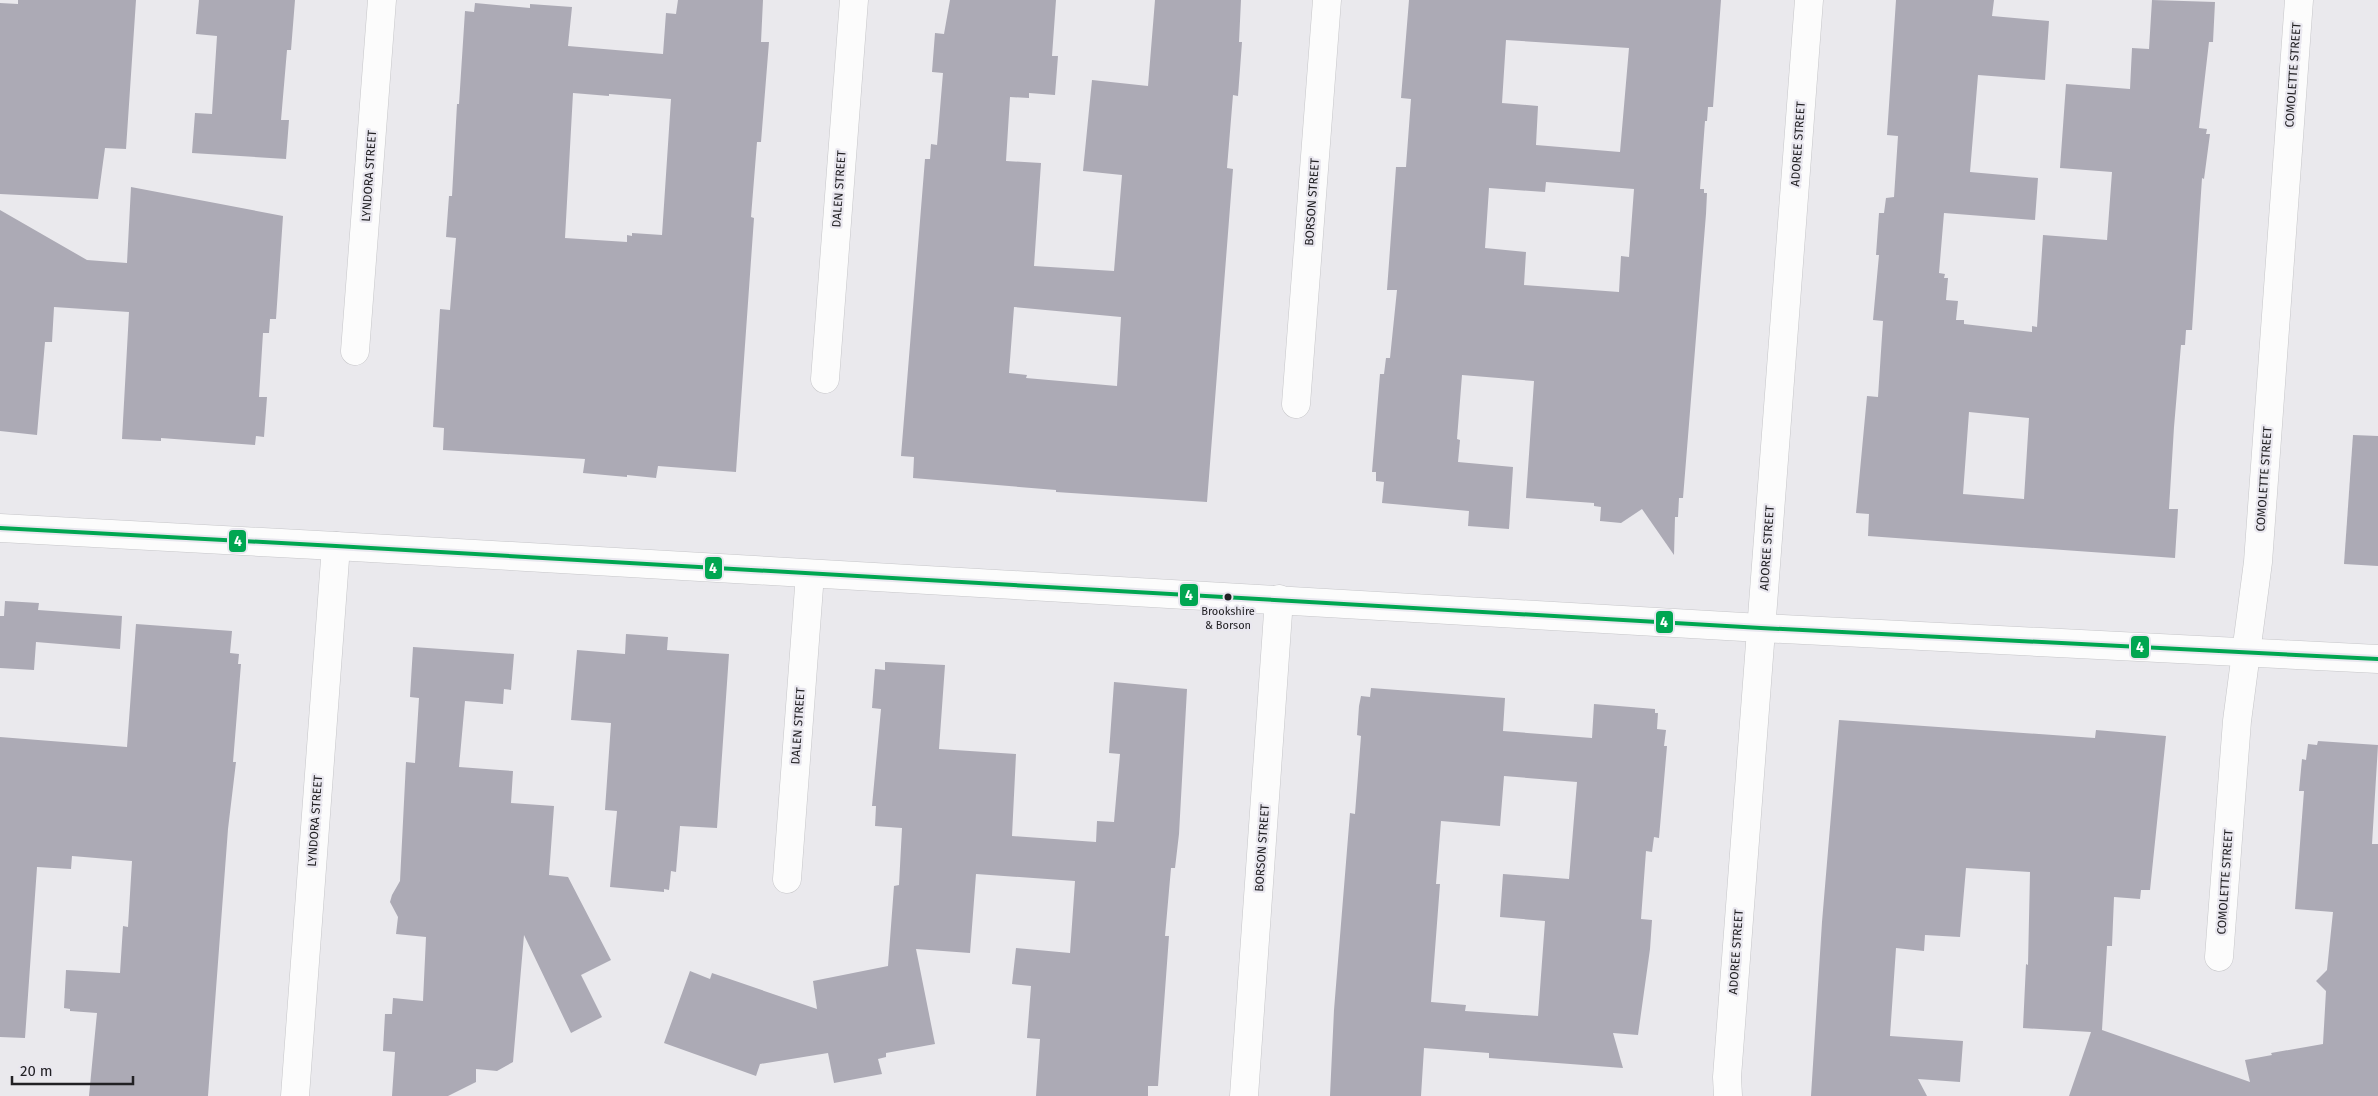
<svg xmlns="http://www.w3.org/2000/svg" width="2378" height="1096" viewBox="0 0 2378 1096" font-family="'Fira Sans',sans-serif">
	<rect width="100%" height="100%" fill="#eae9ed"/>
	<g fill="#acaab5" fill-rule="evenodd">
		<polygon points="18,0 136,0 126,149 105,148 98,199 0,194 0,3 18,4"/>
		<polygon points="199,0 295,0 291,50 287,50 281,120 289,120 286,159 192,153 195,113 212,114 217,36 196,34"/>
		<path d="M678,0H763L761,42H769L761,142H757L751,217L754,218L736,472L658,466L656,478L627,475V477L583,473L585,459L443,450L444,428L433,427L440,309L450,310L456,238L446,237L449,196H452L457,104H459L465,11L474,12L475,3L530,8V4L572,7L568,46L663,54L666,13L676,14ZM573,93L609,96V94L671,99L662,235L632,233V236L627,235V242L565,238Z"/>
		<path d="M950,0H1056L1052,56H1058L1055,95L1029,93V98L1010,97L1006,161L1041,163L1034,266L1114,271L1122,175L1083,171L1092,80L1148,86L1155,0H1241L1239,42H1242L1238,96L1233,95L1227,168L1233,169L1207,502L1056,492V490L913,478L914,457L901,456L925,159H930L931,144L937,145L943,73L932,72L935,33L944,34ZM1014,307L1121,317L1117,386L1026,378L1027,375L1009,373Z"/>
		<path d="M1409,0H1721L1713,107H1708L1707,121H1705L1700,189H1704V193H1707L1706,214L1683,498H1679L1678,517H1675L1674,555L1642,509L1621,523L1600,521L1601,507L1594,506V503L1526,498L1534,381L1462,375L1457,439L1460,440L1458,462L1513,467L1509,529L1468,526L1469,511L1382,503L1384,482L1376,481V472H1372L1380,374H1384L1386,358H1390L1397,290H1387L1396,167H1406L1411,99L1401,98ZM1506,40L1629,48L1620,152L1536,145L1538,106L1502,103ZM1546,182L1634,189L1629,257L1621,256L1619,292L1524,285L1526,252L1485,248L1489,188L1545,192Z"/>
		<path d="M1896,0H1994L1992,16L2049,21L2045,80L1978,75L1970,172L2038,178L2035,220L1944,213L1939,273L1945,274L1944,278H1948L1946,300L1958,301L1956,320H1964V324L2032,332V326L2037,327L2043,235L2107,240L2112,172L2060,168L2066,84L2130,89L2132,48L2149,49L2152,0L2215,2L2213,42H2209L2199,128L2207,129L2206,134H2210L2204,179L2202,178L2192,330H2186L2185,345H2181L2174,427L2169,509H2178L2175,558L1868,536L1869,514L1856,513L1867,396L1878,397L1883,321L1873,320L1879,255H1876L1879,213H1884L1886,198L1894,197L1898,136L1887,135ZM1969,412L2029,418L2024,499L1963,494Z"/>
		<polygon points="131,187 283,216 276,319 270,319 269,333 263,333 259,397 267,397 264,437 256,436 255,445 161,438 161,441 122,439 129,312 54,307 52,342 45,342 37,435 0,431 0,210 87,260 127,263"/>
		<polygon points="2353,435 2378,436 2378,566 2344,564"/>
		<polygon points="5,601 39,603 38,610 122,616 120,649 36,642 34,670 0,668 0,616 4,616"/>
		<polygon points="136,624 232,631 230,653 239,654 238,664 241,664 233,762 236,762 228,829 208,1096 89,1096 97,1013 70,1011 70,1009 64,1008 66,970 120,973 123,926 128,927 132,861 72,856 71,869 37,867 25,1038 0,1037 0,737 127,747"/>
		<polygon points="626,634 668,637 667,650 729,654 717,828 680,826 676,872 671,871 669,890 664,889 664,892 610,887 617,811 605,810 611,723 571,720 577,650 625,654"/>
		<polygon points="413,647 514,654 511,690 504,689 503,704 465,701 459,767 513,771 511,803 554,806 549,875 568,877 611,960 581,975 602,1017 571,1033 524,935 513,1062 497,1071 476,1069 476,1082 448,1096 392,1096 395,1052 383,1051 385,1014 392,1014 393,998 423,1001 426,937 396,934 398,917 390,902 392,895 400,881 406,762 415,763 419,698 410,697"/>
		<polygon points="885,662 945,665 939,749 1016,754 1012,836 1096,842 1097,821 1114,822 1120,754 1109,753 1114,682 1187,689 1179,834 1175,868 1171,868 1165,936 1169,936 1158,1086 1148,1086 1148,1096 1036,1096 1040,1039 1027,1038 1031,986 1012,984 1016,948 1070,953 1075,881 976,874 970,953 916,949 935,1044 886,1053 886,1057 878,1059 882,1074 834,1083 828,1053 760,1064 756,1076 664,1043 690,971 710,979 712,973 817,1009 813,981 888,966 894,886 899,885 902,828 875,826 876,806 872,806 881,709 872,708 875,669 885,670"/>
		<path d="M1371,688L1505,698L1503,731L1592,738L1594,704L1655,709V713H1658L1657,729L1666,730L1664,746H1667L1659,838L1654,837L1652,852L1646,851L1641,919L1652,920L1650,949L1638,1035L1613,1033L1623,1068L1489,1058V1053L1424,1048L1421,1096H1330L1334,1010L1350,813L1355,814L1361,736L1357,735L1359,706L1361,696L1370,697ZM1504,776L1577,782L1569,879L1503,874L1500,917L1545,921L1538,1016L1465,1011L1466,1005L1431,1002L1440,884H1436L1441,821L1500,826Z"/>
		<polygon points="1839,720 2095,738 2096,730 2166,736 2150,890 2141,890 2140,899 2114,897 2112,946 2107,946 2102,1030 2250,1082 2245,1060 2272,1055 2271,1053 2323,1044 2326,991 2316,981 2327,970 2333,912 2295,909 2304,791 2299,791 2302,759 2306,760 2308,744 2317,745 2318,741 2378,745 2372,844 2378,844 2378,1096 2069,1096 2091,1032 2023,1028 2026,964 2028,965 2030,872 1966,868 1960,937 1925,935 1924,951 1896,948 1890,1036 1963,1041 1960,1082 1918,1079 1927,1096 1811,1096 1822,922"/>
	</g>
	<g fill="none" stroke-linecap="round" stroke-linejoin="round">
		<defs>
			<g id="minor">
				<polyline points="355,351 382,0"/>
				<polyline points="825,379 854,0"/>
				<polyline points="1296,404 1327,0"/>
				<polyline points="787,879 810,574"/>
				<polyline points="2219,957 2237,721 2258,562 2299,0"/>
				<polyline points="295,1096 336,546"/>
				<polyline points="1244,1096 1279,599"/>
				<polyline points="1728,1096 1727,1077 1809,0"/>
			</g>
			<polyline id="tertiary" points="0,528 336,546 1761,628 2378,659"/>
		</defs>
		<use href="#minor" stroke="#c6c6c9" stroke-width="29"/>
		<use href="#tertiary" stroke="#c6c6c9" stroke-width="29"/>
		<use href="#minor" stroke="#fcfcfc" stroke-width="28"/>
		<use href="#tertiary" stroke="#fcfcfc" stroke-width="28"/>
		<defs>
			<polyline id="bus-1" points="0,528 336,546 1761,628 2378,659"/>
		</defs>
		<use href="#bus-1" stroke="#e9e7ef" stroke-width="8"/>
		<use href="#bus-1" stroke="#00a651" stroke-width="4"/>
	</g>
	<circle fill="#222124" stroke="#e9e7ef" stroke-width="2" cx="1228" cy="597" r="4.5"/>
	<g text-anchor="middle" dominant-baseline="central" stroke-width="4.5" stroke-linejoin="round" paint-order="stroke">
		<g font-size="11" fill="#222124" stroke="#e9e7ef">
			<text x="1228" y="611">Brookshire<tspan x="1228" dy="14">&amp; Borson</tspan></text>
		</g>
		<g font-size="12" fill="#222124" stroke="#e9e7ef">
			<text transform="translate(2293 75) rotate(-86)">COMOLETTE STREET</text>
			<text transform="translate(1798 144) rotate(-86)">ADOREE STREET</text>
			<text transform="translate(369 176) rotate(-86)">LYNDORA STREET</text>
			<text transform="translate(839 189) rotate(-86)">DALEN STREET</text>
			<text transform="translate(1312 202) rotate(-86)">BORSON STREET</text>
			<text transform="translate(2264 479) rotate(-86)">COMOLETTE STREET</text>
			<text transform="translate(1767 548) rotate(-86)">ADOREE STREET</text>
			<text transform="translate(798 726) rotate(-86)">DALEN STREET</text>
			<text transform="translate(315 821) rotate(-86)">LYNDORA STREET</text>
			<text transform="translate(1262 848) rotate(-86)">BORSON STREET</text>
			<text transform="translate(2225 882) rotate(-86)">COMOLETTE STREET</text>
			<text transform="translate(1736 952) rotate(-86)">ADOREE STREET</text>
		</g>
	</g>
	<g stroke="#e9e7ef" stroke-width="2">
		<rect x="228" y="529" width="19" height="24" rx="5" fill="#00a651"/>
		<rect x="704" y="556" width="19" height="24" rx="5" fill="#00a651"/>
		<rect x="1179" y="583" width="20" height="24" rx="5" fill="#00a651"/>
		<rect x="1655" y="610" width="19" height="24" rx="5" fill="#00a651"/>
		<rect x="2130" y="635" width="20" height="24" rx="5" fill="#00a651"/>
	</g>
	<g font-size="14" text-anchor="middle" font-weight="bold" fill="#fff">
		<text x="238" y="546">4</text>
		<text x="713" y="573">4</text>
		<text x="1189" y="600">4</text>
		<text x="1664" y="627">4</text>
		<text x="2140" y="652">4</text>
	</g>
	<path d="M12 1076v8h121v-8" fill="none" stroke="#222124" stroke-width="2.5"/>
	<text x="20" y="1076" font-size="15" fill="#222124" stroke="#e9e7ef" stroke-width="4" paint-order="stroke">20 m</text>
</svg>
